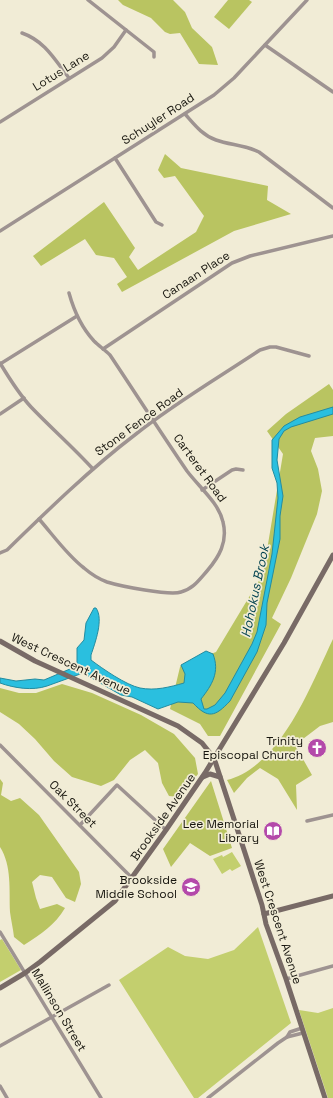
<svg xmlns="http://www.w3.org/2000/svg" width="333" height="1098" viewBox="0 0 333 1098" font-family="'Space Grotesk',sans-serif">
	<rect width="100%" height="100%" fill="#f1ecd6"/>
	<g fill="#c3cf6e">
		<polygon points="232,852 241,866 232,871 230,869 222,874 213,859 222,855 223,857"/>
		<polygon points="258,927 291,1023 198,1098 194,1098 119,980 168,947 185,956 208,959 234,950"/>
		<polygon points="2,939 21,970 0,982 0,940"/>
		<polygon points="333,1008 333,1098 328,1098 299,1010 318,1013"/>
	</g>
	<g fill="#b9c461">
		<polygon points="118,0 173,0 185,12 192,28 212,47 218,65 199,64 180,33 170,34 165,32 151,18 123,5"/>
		<polygon points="228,0 249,0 252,2 229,29 214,17"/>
		<polygon points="165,154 181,168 268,186 267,200 291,214 234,231 122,292 117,284 127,277 114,258 96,255 85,239 41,266 33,256 104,202 135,248 129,257 138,270 196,232 204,216 175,176 164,178 158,170"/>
		<polygon points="329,384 333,390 333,436 315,438 311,451 318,469 322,491 317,514 291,578 272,618 281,624 220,736 208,736 200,724 170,709 180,667 181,665 216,652 263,574 283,454 267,431 286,414"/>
		<path d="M333,639V722L320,726L295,745L312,775L296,785L297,810L278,779L260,768L247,778L234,793L227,780C281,766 311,685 333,639Z"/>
		<polygon points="62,684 92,693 141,715 174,734 195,758 198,774 179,797 169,796 162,783 158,763 145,750 130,760 114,780 101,786 72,777 54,761 35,739 19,724 0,712 0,688 19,693 36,693"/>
		<path d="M0,779L3,783L1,795L11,801L20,798L39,815L79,872L81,884L75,902L66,898L52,877L40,875L32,882L36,898L40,909L57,904L65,908C55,925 41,934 24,945L14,937C13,928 11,920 10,912C9,890 12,866 0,847Z"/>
		<polygon points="211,781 232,848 210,856 190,843 171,867 163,849"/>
	</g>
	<path fill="#2abfdf" stroke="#248ca0" d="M333,407V414L291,427L284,431L279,439L277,460L283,496L280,516V539L267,603L266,625L257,652L230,701C215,717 208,719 193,703L178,702L158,709L132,697L121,695L83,673C71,677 59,682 47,686C32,691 14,688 0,683V678L16,681L35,679L44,680L77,666V648L84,640L86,623L94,608H96C104,619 95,643 91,655V660C103,669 126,685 140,688C155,691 170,687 184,683L185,674L181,665L206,651L213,654C220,672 212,685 201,699L204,709H207L215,705L225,693L252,644L257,632L272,554L278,498L277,483L272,468V440L284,426L300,417Z"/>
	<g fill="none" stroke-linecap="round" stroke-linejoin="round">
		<g stroke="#9e9391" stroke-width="3.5">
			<polyline points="88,0 154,52 154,57"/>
			<path d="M22,33C45,41 55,60 69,78"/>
			<polyline points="265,45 333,92"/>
			<path d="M185,114C194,124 202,135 216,140C230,145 245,145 259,152L333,208"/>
			<polyline points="0,122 102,58 114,47 126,30"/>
			<polyline points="115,158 156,222 162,225"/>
			<polyline points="0,231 214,95 234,78 307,0"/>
			<polyline points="103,349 232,263 250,256 333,236"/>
			<path d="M0,363C9,378 19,394 31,407C51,428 73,447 93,469"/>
			<polyline points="0,364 77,316"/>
			<polyline points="0,414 24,398"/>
			<polyline points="202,490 232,470 236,469 243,470"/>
			<path d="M39,519C53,535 67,555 84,568C91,574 99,579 107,582C120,586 170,596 181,592C193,589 199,580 207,571C219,557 228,542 223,522C219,503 199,487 187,471C161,433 136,394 110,355C105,350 99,346 94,341C81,327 74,311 69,293"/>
			<path d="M0,553L7,550C48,510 90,469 136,434C175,403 218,378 260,350L270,347H276L309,356"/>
			<polyline points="0,745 132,878"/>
			<polyline points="307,821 333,815"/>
			<polyline points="80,825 117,785 166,830"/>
			<polyline points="0,932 101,1098"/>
			<polyline points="286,979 333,966"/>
			<polyline points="287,1037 290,1032 302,1028"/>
			<polyline points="0,1046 109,985"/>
			<polyline points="0,1086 7,1098"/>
			<polyline points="208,1098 278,1043 287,1037 303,1033"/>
		</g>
		<g stroke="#786a66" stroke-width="5">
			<polyline points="0,641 35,661 178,726 202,743 214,758 262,905 266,924 286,979 325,1098"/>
			<polyline points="203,777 210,774 220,777"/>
			<polyline points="264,914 333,896"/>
			<polyline points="0,988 25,973 40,962 115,901 166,830 205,773 284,643 333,555"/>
		</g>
	</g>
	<defs>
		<symbol id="church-disc" viewBox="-11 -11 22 22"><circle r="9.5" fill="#b449aa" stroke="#f1ecd6"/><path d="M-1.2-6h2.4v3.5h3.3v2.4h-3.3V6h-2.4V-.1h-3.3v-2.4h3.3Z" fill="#fff"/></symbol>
		<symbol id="library-disc" viewBox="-11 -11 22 22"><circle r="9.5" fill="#b449aa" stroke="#f1ecd6"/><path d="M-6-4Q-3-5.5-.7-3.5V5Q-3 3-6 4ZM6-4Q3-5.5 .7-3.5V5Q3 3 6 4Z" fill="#fff"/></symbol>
		<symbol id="school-disc" viewBox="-11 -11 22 22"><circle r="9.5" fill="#b449aa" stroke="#f1ecd6"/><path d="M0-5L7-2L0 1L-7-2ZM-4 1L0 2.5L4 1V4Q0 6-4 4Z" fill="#fff"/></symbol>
	</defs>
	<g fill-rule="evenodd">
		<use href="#church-disc" x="306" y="737" width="22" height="22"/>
		<use href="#library-disc" x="262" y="820" width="22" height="22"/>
		<use href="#school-disc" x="180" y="876" width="22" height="22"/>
	</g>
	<g text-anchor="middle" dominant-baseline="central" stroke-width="3.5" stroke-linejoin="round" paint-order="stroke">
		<g font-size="12" fill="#17150e" stroke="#f1ecd6">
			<text transform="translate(61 71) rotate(-32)">Lotus Lane</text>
			<text transform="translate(158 119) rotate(-33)">Schuyler Road</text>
			<text transform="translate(196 275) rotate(-33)">Canaan Place</text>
			<text transform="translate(139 422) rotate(-36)">Stone Fence Road</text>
			<text transform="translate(200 468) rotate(54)">Carteret Road</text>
			<text transform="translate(71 664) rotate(25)">West Crescent Avenue</text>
			<text transform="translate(73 804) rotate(45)">Oak Street</text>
			<text transform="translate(163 817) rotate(-55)">Brookside Avenue</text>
			<text transform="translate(278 922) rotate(72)">West Crescent Avenue</text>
			<text transform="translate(59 1010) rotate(59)">Mallinson Street</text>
		</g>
		<g font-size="12" fill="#17150e" stroke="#f1ecd6" text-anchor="end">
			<text x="303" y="741">Trinity<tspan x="303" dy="14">Episcopal Church</tspan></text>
			<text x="259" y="824">Lee Memorial<tspan x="259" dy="14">Library</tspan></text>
			<text x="177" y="880">Brookside<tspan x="177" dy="14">Middle School</tspan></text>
		</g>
		<g font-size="13" font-style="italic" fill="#024350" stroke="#f1ecd6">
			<text transform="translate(255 591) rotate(-78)">Hohokus Brook</text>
		</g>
	</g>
</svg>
